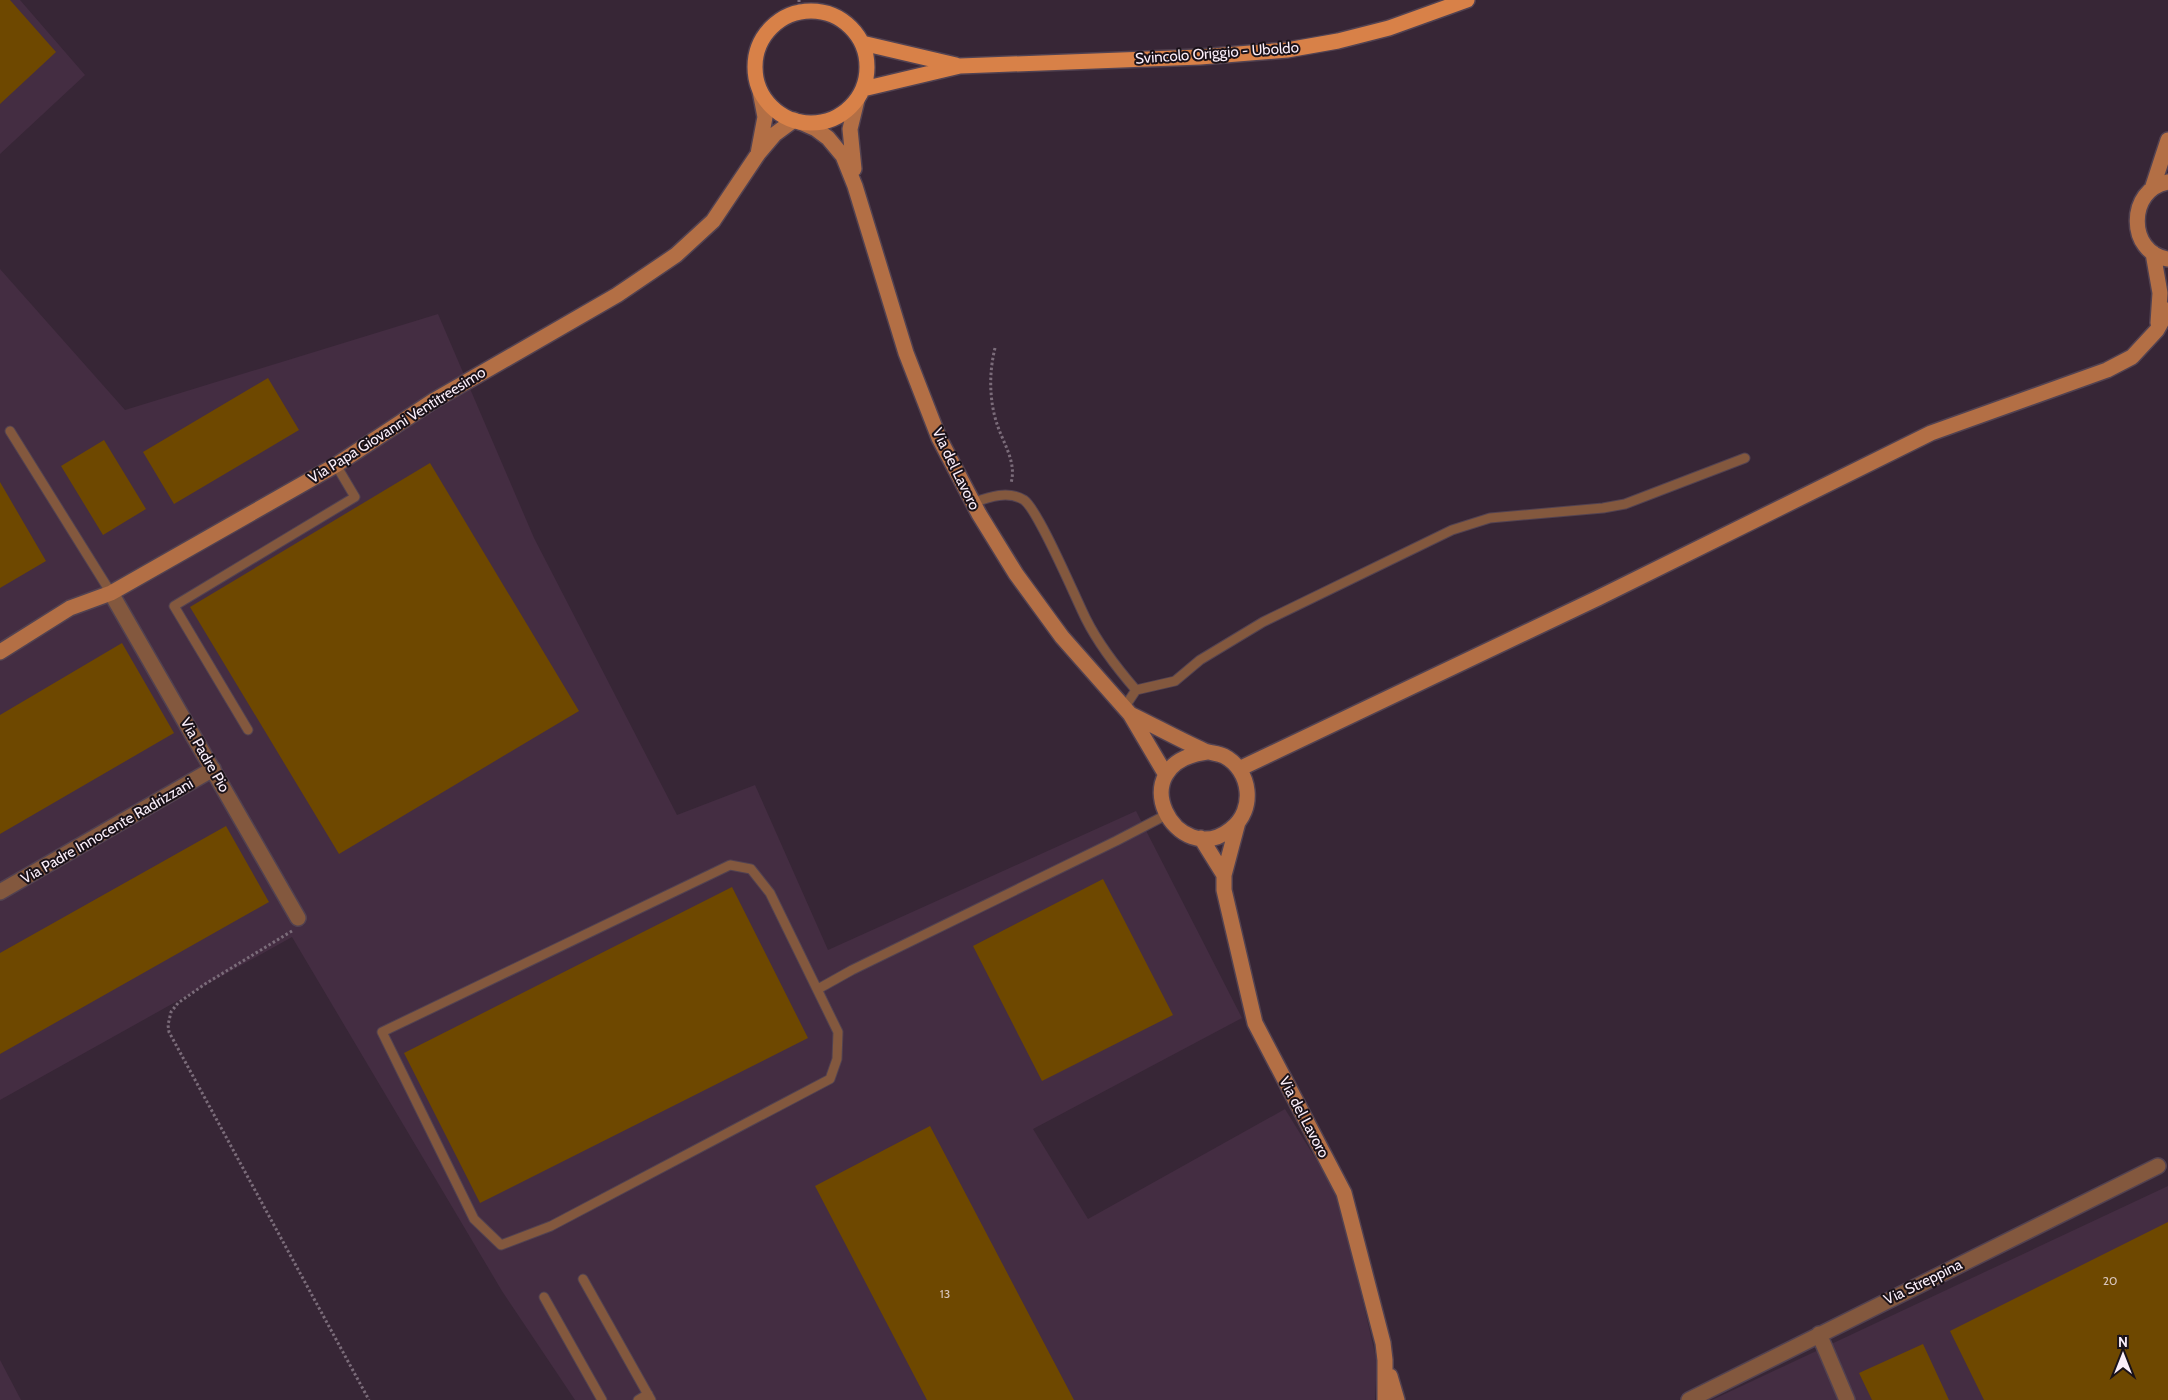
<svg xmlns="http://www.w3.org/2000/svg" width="2168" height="1400" font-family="Cabin,sans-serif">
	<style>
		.built { fill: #442d42 }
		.building { fill: #6e4800 }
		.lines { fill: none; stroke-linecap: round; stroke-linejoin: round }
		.lane-casing { stroke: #524251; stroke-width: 11 }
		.street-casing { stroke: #524251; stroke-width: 18 }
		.secondary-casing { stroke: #524251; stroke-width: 18 }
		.primary-casing { stroke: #524251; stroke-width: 18 }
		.path { stroke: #7b6c7a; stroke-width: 3; stroke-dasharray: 2.5 2.5; stroke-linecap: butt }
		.lane { stroke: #83583e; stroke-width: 9 }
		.street { stroke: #83583e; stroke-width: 15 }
		.secondary { stroke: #b36f45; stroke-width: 15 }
		.primary { stroke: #d88148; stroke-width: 15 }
		.labels { text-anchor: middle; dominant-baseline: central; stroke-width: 4; stroke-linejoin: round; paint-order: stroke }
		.number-label { font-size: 12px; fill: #d8c5bc }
		.street-label { font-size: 15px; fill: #fbeffa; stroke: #1a1219 }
	</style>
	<rect width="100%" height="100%" fill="#372636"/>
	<!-- built -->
	<path class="built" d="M0 0H20L85 75 0 154Z
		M0 269 125 410 438 314 534 538 677 815 755 785 828 950 1136 811 1242 1018 1033 1129 1088 1219 1285 1109 1338 1195 1377 1362 1375 1400H575L502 1291 292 937 0 1100Z
		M2168 1186V1400H1712Z
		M0 1360 21 1400H0Z"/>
	<!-- building -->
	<path class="building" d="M0 0H10L56 52 0 104Z
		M268 378 299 430 174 504 143 452Z
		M104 440 146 509 103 535 61 466Z
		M430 463 579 711 339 854 190 607Z
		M0 482 46 561 0 588Z
		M122 643 174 733 0 834V715Z
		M226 826 269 902 0 1054V953Z
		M1103 879 1173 1015 1042 1081 973 946Z
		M732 887 808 1038 480 1203 404 1053Z
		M930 1126 1074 1400H927L815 1186Z
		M2168 1222V1400H1984L1950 1331Z
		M1923 1344 1949 1400H1872L1859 1373Z"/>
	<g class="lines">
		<!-- lane casing -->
		<g class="lane-casing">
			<path id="lane" d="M10 431 111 593
				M972 503C989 497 1008 490 1024 500 1039 511 1075 597 1086 619 1099 645 1117 668 1136 690L1175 681 1200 660 1263 622 1452 530 1490 518 1603 508 1625 504 1745 458
				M1124 708 1136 690
				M248 730 174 606 355 497 336 465
				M730 865 751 869 770 893 838 1032 837 1059 830 1079 551 1226 501 1245 474 1219 382 1032Z
				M818 989 852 970 1116 841 1166 815
				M583 1279 651 1400
				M544 1297 602 1400
				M638 1400 648 1394"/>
		</g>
		<!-- street casing -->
		<g class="street-casing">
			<path id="street" d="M111 593 298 918
				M0 892 213 769
				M1819 1334 1847 1400
				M1689 1400 2158 1166"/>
		</g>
		<!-- secondary casing -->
		<g class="secondary-casing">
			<path id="secondary" d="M760 91 765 117 758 154 775 134 794 120
				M800 122 816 129 828 138 843 156 855 186 906 353 939 438 979 514 1016 574 1062 637 1130 714 1166 775
				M854 169 850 129 857 100
				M2168 182C2127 189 2127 253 2168 259
				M2152 189 2168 140
				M2153 253 2160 293 2158 323
				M0 652 70 608 111 593 336 465 433 401 617 295 676 255 713 221 758 154
				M1130 714C1155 726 1180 740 1205 751 1211 753 1218 753 1224 756 1251 770 1256 810 1231 829 1177 872 1118 764 1207 752
				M1239 769 1598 598 1931 433 2107 370 2132 357 2157 330 2168 310
				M1238 822 1224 875V890L1255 1023 1344 1193 1383 1343 1385 1360V1400
				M1201 838 1224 875
				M1390 1376 1397 1400"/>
		</g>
		<!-- primary casing -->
		<g class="primary-casing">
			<path id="primary" d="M755 67a56 56 0 1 1 112 0a56 56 0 1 1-112 0Z
				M862 43 956 65
				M863 89 960 66 1200 57 1287 50 1338 41 1389 28 1467 0"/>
		</g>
		<!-- path -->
		<path class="path" d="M799 12V0
			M995 348C989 372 989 400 997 424 1003 443 1017 462 1011 483
			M292 931 205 984 178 1003 171 1012 168 1025 169 1032 369 1400"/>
		<!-- lane -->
		<use href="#lane" class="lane"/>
		<!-- street -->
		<use href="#street" class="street"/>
		<!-- secondary -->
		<use href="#secondary" class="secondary"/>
		<!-- primary -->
		<use href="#primary" class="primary"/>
	</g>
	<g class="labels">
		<!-- number labels -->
		<g class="number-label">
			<text x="2110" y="1280">20</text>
			<text x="945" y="1293">13</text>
		</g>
		<!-- street labels -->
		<g class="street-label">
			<text transform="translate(1217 53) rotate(-4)">Svincolo Origgio - Uboldo</text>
			<text transform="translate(397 425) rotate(-32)">Via Papa Giovanni Ventitreesimo</text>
			<text transform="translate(956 469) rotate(64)">Via del Lavoro</text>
			<text transform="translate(205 755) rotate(60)">Via Padre Pio</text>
			<text transform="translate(107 831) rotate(-30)">Via Padre Innocente Radrizzani</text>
			<text transform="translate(1304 1117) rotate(62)">Via del Lavoro</text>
			<text transform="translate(1923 1282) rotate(-26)">Via Streppina</text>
		</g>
	</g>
	<!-- north arrow -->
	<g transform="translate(2123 1355)" stroke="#1a1219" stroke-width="4" paint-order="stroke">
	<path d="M0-4L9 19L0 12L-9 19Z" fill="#fbeffa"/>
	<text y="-8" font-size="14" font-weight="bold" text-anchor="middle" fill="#fbeffa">N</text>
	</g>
</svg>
